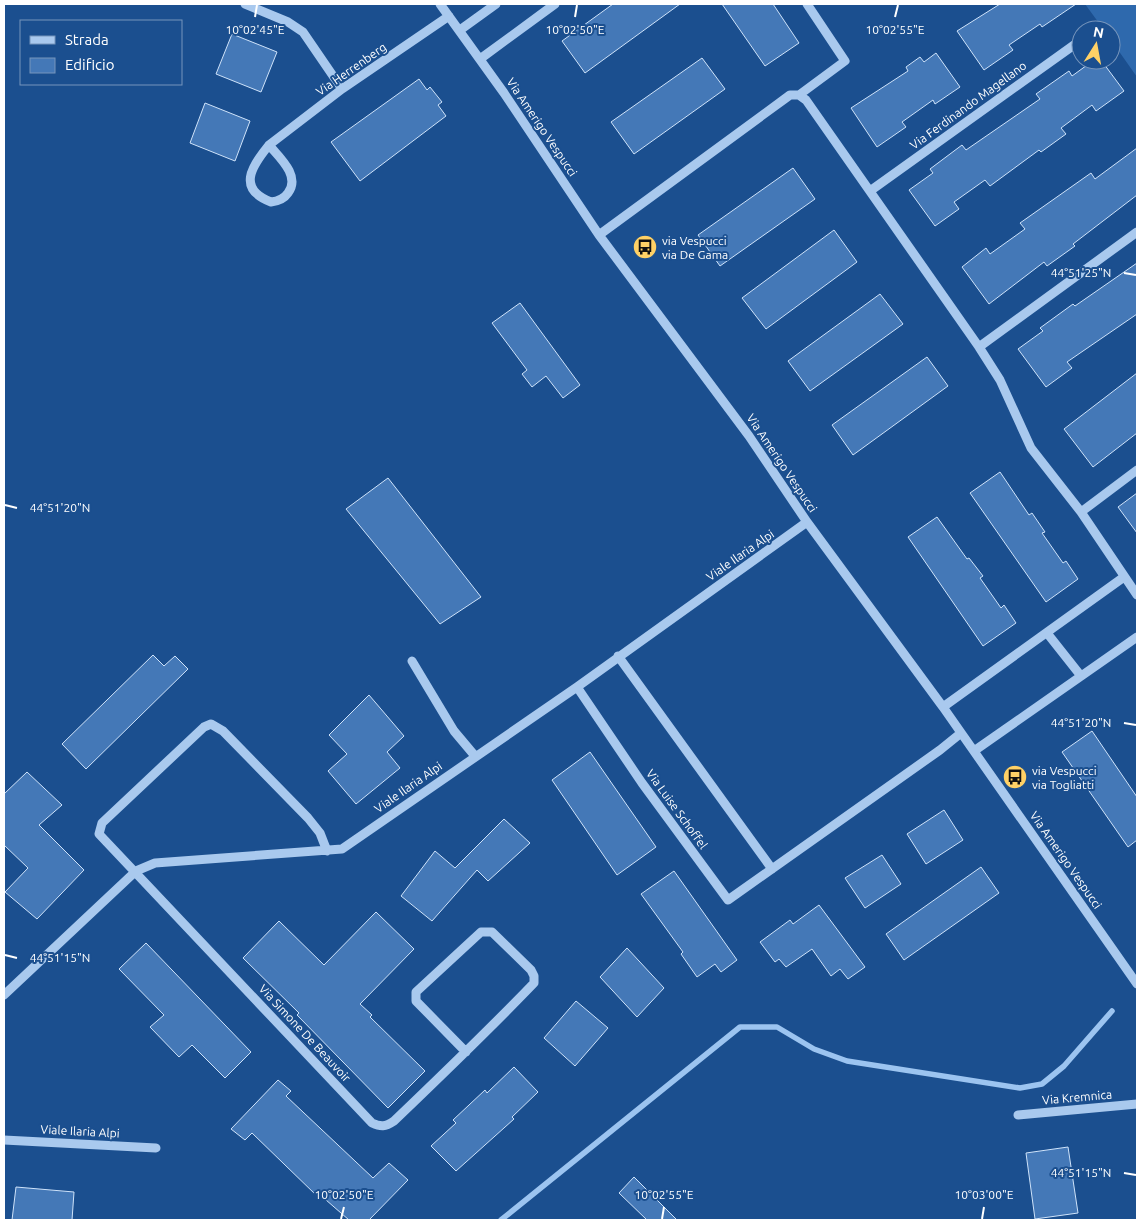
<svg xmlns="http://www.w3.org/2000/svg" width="1141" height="1224" font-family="Ubuntu,sans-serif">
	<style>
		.green { fill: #2e69ad }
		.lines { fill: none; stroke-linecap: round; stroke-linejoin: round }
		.stream { stroke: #9cc4f0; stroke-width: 5.5 }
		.building { fill: #4478b7; stroke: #cfe3fa }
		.minor { stroke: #a9c9ee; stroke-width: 9 }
		.ticks { fill: none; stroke: #fff; stroke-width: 2 }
		.labels { text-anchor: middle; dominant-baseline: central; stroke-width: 4; stroke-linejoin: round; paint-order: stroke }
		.street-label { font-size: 12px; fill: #fff; stroke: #1b4f8f }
		.poi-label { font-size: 12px; fill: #fff; stroke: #1b4f8f; text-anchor: start }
		.ticks-label { font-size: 12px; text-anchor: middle; fill: #fff; stroke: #1b4f8f; stroke-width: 4; stroke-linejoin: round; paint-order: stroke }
	</style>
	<rect width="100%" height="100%" fill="#1b4f8f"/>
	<!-- green -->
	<path class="green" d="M1085 4H1137V77L1111 40V30H1104Z"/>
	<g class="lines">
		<!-- stream -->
		<path class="stream" d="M501 1220 740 1027H777L814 1049 847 1061 1020 1088 1042 1084 1064 1066 1112 1011"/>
	</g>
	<!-- building -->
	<path class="building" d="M613 4H680L585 73 562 41Z
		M722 4H773L799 43 765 66Z
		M1000 4H1076L1042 27 1040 24 1009 45 1013 50 984 70 957 31Z
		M232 34 277 52 261 92 216 74Z
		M936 53 960 87 935 104 933 100 902 122 906 127 877 147 851 108 908 71 906 67 920 57 924 62Z
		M702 58 725 89 634 154 611 122Z
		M1094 60H1101L1124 91 1096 111 1092 105 1061 128 1066 134 1041 152 1039 150 990 186 985 180 954 202 959 209 935 226 909 190 933 173 930 169 962 145 966 150 1040 99 1036 94 1069 71 1072 76Z
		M419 79 427 90 430 87 442 102 438 105 446 116 360 181 331 142Z
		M205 103 250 121 235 161 190 143Z
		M1137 148V195L1073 244 1075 246 1047 266 1044 262 989 304 962 267 986 248 990 254 1025 229 1020 223 1091 173 1095 179Z
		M793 168 815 199 720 266 698 235Z
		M834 230 857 262 766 329 742 298Z
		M1137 263V314L1067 362 1072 368 1046 387 1018 349 1043 331 1040 328 1073 304 1075 306Z
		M880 294 903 324 810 391 788 361Z
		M520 303 580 385 563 398 546 376 532 387 522 374 527 370 492 323Z
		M927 357 948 386 853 455 832 425Z
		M1137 373V433L1093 467 1064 429Z
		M1000 472 1029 515 1032 513 1045 532 1042 533 1063 563 1066 561 1078 579 1046 602 970 493Z
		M388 478 481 597 440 624 346 509Z
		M1137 493V533L1118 507Z
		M937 517 967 559 969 558 983 576 980 578 1001 608 1004 605 1016 623 983 646 908 537Z
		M153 655 164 666 175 656 188 669 86 769 62 744Z
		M369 695 404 736 387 752 400 768 356 804 328 771 347 754 329 735Z
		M1092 731 1137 797V840L1128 847 1062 752Z
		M590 752 656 847 617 875 552 780Z
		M27 772 62 805 39 825 84 870 37 919 5 892 28 868 4 845V794Z
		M944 810 963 840 926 864 907 834Z
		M504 819 530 843 488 881 477 870 432 921 401 896 435 851 455 868Z
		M882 855 901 884 865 908 845 878Z
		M981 867 999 893 904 960 886 934Z
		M674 871 737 960 721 972 715 964 697 977 681 954 683 952 641 894Z
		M819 905 865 967 848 979 840 969 831 976 812 949 786 967 779 959 775 962 760 942 790 920 793 924Z
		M376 912 414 949 360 1004 372 1015 370 1017 425 1071 388 1108 297 1015 299 1013 243 958 279 921 324 965Z
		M146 943 251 1052 225 1078 192 1045 179 1057 150 1027 164 1015 119 969Z
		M627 948 664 988 637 1017 600 977Z
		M576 1001 608 1028 575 1066 544 1038Z
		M514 1067 538 1092 512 1117 514 1119 456 1171 431 1146 456 1123 453 1120 485 1090 487 1093Z
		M278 1080 291 1091 286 1096 373 1178 389 1163 408 1180 369 1220H349L318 1193 316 1195 252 1133 245 1140 231 1129Z
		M1068 1147 1078 1213 1035 1219 1026 1153Z
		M634 1177 677 1220H647L619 1193Z
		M16 1187 74 1192 72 1220H12Z"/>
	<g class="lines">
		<!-- minor -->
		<path class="minor" d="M245 4 288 22 303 32 342 89
			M440 4 504 93 599 235 749 436 807 522 943 707 1137 984
			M460 30 496 4
			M480 59 555 4
			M799 95 806 100 979 347 1000 380 1031 448 1081 512 1137 595
			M799 95 845 61 807 4
			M269 145C279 157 301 176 288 193 284 199 279 201 271 202 237 189 251 167 269 145L342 89 449 16
			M870 191 1081 40
			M599 235 790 95H799
			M979 347 1137 232
			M1081 512 1137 470
			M1047 633 1081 676
			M618 656 772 869
			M412 661 454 731 475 756
			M577 687 642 783 728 900 940 750 961 733
			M943 707 1124 577
			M974 751 1137 637
			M327 851 320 833 308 818 223 731 211 724 204 727 102 823 99 834 372 1123C381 1127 385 1127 394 1121 441 1076 488 1031 534 983V976L531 970 492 932H481L416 992V1001L466 1052
			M4 995 136 871 155 863 342 849 577 687 807 522
			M1018 1115 1137 1104
			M4 1140 156 1148"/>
	</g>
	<!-- ticks -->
	<path class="ticks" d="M255 17 257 5M575 17 577 5M895 17 898 5M1124 273 1136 275M5 505 17 508M1124 723 1136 725M5 955 17 958M1124 1173 1136 1175M341 1219 344 1207M662 1219 664 1207M982 1219 984 1207"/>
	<!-- icons -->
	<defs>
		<g id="bus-disc" transform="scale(1.25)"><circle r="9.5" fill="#ffd166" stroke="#1b4f8f"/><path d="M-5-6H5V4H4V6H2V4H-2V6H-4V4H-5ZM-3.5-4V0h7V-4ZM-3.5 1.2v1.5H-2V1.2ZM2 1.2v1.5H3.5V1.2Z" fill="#111"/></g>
	</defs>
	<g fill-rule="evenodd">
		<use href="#bus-disc" x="645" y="247"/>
		<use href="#bus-disc" x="1015" y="777"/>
	</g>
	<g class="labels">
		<!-- street labels -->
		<g class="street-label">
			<text transform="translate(351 69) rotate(-35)">Via Herrenberg</text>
			<text transform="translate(968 105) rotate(-36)">Via Ferdinando Magellano</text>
			<text transform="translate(542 127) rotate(56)">Via Amerigo Vespucci</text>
			<text transform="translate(782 463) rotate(56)">Via Amerigo Vespucci</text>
			<text transform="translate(740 555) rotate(-35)">Viale Ilaria Alpi</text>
			<text transform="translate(408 787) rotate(-35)">Viale Ilaria Alpi</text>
			<text transform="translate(677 809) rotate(54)">Via Luise Schoffel</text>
			<text transform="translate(1066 860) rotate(55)">Via Amerigo Vespucci</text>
			<text transform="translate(305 1033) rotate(47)">Via Simone De Beauvoir</text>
			<text transform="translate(1077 1097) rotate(-5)">Via Kremnica</text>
			<text transform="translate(80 1131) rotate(3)">Viale Ilaria Alpi</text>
		</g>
		<!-- poi labels -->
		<g class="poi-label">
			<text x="662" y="240">via Vespucci<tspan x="662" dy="14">via De Gama</tspan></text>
			<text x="1032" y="770">via Vespucci<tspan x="1032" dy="14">via Togliatti</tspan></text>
		</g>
	</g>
	<g class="ticks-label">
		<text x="255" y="34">10°02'45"E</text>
		<text x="575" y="34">10°02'50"E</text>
		<text x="895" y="34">10°02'55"E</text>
		<text x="1081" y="277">44°51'25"N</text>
		<text x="60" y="512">44°51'20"N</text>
		<text x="1081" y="727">44°51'20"N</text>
		<text x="60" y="962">44°51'15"N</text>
		<text x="1081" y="1177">44°51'15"N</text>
		<text x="344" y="1199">10°02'50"E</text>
		<text x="664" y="1199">10°02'55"E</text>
		<text x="984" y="1199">10°03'00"E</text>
	</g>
	<!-- border -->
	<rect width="1141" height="1224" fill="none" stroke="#ffffff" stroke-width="10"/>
	<!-- legend -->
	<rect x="20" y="20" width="162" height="65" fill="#1b4f8f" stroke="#7695bc"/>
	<rect x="30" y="36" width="25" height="8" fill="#a9c9ee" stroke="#7695bc"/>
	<text x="65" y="45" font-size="15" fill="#ffffff">Strada</text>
	<rect x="30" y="58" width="25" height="15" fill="#4478b7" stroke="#7695bc"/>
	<text x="65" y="70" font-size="15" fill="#ffffff">Edificio</text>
	<!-- north arrow -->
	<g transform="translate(1096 45) rotate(11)"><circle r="24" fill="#1b4f8f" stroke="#7695bc"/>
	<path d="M0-4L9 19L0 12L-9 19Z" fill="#ffd166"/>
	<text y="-8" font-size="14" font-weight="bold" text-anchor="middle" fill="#ffffff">N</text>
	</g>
</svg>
